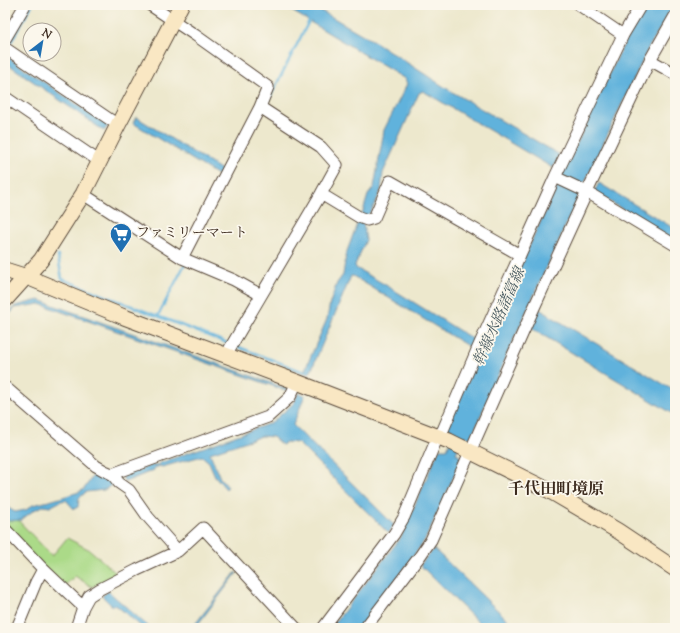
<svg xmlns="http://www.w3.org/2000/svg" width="680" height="633" font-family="'Sorts Mill Goudy','Noto Serif JP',serif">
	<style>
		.green { fill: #abda88; stroke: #738253 }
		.water { fill: #61b2dc; stroke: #4e6e7d }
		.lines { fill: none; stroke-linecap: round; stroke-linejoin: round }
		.stream { stroke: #61b2dc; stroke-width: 2.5 }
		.street-casing { stroke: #564638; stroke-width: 13 }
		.secondary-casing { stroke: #564638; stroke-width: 17 }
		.street { stroke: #fff; stroke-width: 11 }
		.secondary { stroke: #f9e7c3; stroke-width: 15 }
		.labels { text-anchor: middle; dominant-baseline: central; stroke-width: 3.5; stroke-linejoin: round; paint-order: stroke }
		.poi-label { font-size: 14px; fill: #3b2a1e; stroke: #fbf7ec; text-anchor: start }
		.water-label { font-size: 15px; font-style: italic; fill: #485a60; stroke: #fbf7ec }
		.quarter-label { font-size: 16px; font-weight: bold; fill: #3b2a1e; stroke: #fbf7ec }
	</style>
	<rect width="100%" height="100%" fill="#fbf7ec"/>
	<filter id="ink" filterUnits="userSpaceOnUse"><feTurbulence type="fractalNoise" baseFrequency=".025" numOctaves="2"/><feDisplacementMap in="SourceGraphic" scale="8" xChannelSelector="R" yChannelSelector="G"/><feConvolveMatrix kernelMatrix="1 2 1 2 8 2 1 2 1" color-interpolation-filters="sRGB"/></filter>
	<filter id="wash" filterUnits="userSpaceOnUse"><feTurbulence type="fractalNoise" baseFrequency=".012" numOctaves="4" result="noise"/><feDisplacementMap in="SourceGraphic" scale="16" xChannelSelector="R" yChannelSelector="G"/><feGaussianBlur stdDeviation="0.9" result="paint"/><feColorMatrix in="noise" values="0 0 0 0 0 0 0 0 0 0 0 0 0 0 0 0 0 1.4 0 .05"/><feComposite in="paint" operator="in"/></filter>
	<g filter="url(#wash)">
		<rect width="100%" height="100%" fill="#ede8cd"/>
		<!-- green -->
		<path class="green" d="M15 517 52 556 67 538 90 550 117 574 92 587 75 576 64 586 5 534V520Z"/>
		<!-- water -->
		<path class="water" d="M282 5H311L377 43 449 90 560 155 553 168 423 91 419 93 383 173 381 191 371 212 367 215 363 223 366 240 355 265 356 268 389 287 476 341 474 345 471 348 353 276H351L311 371 308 374 304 372 327 319 330 303 337 283 343 275 346 254 357 224 360 221 368 195 374 187 384 130 407 84 405 79Z
			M646 5H674L649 47 584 184 578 182 580 194 508 352 471 438 464 436 456 453 462 458 426 538 418 550 360 628H331L401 537 439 449H447L455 431 447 427 482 348 562 175 626 39Z
			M5 55 108 126 104 131 5 62Z
			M136 117 222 170 219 176 133 123Z
			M599 183 675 229V241L594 192Z
			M39 300 288 389 287 391 40 304 15 308 5 320V317L15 306Z
			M539 309 675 391V415L531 328Z
			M298 393 305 395 293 425 394 525 388 533 298 443 287 442 282 445 273 437 262 436 210 453 220 478 228 487 226 489 215 476 209 462 202 456 162 467 160 466 154 468V470L125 482 123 479V476L152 465 154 466 159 464 160 463 271 423 294 403Z
			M95 473H98L112 481V485L104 490 86 492 79 498 78 507 74 509 66 500 61 501 50 507 43 506 34 510 21 520 7 521 5 519V502L7 503 8 508 15 512 26 510 33 505 53 500 79 492 84 489Z
			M434 549 516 628H484L420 565Z
			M236 572 237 573 195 628H192Z
			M108 591 150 628H143L117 606 111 605 102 596Z"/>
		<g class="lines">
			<!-- stream -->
			<path class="stream" d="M11 42 32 5
				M268 101 309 21
				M58 256 62 279 227 343
				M158 316 186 262
				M236 346 304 372"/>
		</g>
	</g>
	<g filter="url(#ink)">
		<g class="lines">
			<!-- street casing -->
			<g class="street-casing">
				<path id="street" d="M150 5 195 35 268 87 260 107 182 258
					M579 5 623 35
					M5 39 25 5
					M5 48 118 125
					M650 60 675 74
					M5 97 99 161
					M555 177 587 192 675 245
					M83 194 182 258 234 280 261 295
					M321 194 359 217 367 220 374 218 390 181 520 255
					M228 356 230 348 321 194 337 165 321 147 260 107
					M5 387 96 466 105 471 112 474 119 483 129 490 148 517 178 551
					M112 474 268 417 290 397 297 382
					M5 529 43 569 83 607
					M17 628 36 582 43 569
					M76 628 83 607 89 596 100 589 137 570 178 551 203 528 296 628
					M323 628 394 534 404 517 438 436 443 430 477 350 555 177 623 35 641 5
					M365 628 420 556 431 540 532 312 587 192 650 60 675 16"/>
			</g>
			<!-- secondary casing -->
			<g class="secondary-casing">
				<path id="secondary" d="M5 270 27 277 124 317 297 382 449 441 550 491 618 531 675 569
					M5 300 41 260 83 194 118 125 181 5"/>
			</g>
			<!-- street -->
			<use href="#street" class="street"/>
			<!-- secondary -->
			<use href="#secondary" class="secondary"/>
		</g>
	</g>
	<!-- icons -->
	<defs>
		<g id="supermarket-pin" transform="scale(1.15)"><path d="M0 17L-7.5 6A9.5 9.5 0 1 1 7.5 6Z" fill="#1f6fb2" stroke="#fbf7ec"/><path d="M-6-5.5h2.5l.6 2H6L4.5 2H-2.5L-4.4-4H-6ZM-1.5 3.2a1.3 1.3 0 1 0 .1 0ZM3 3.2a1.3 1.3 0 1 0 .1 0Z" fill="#fff"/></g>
	</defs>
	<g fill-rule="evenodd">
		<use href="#supermarket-pin" x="121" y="234"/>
	</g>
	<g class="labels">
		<!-- poi labels -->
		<g class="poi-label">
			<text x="136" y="234">ファミリーマート</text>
		</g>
		<!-- water labels -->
		<g class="water-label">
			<text transform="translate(500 317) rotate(-66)">幹線水路諸富線</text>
		</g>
		<!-- quarter labels -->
		<g class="quarter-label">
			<text x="556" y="490">千代田町境原</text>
		</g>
	</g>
	<!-- margin -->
	<rect width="680" height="633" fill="none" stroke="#fbf7ec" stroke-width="20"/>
	<!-- north arrow -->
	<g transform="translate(42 42) rotate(31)"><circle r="19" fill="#fbf7ec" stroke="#aea59a"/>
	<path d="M0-3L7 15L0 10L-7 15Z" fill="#1f6fb2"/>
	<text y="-6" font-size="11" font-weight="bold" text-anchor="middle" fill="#3b2a1e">N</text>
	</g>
</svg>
